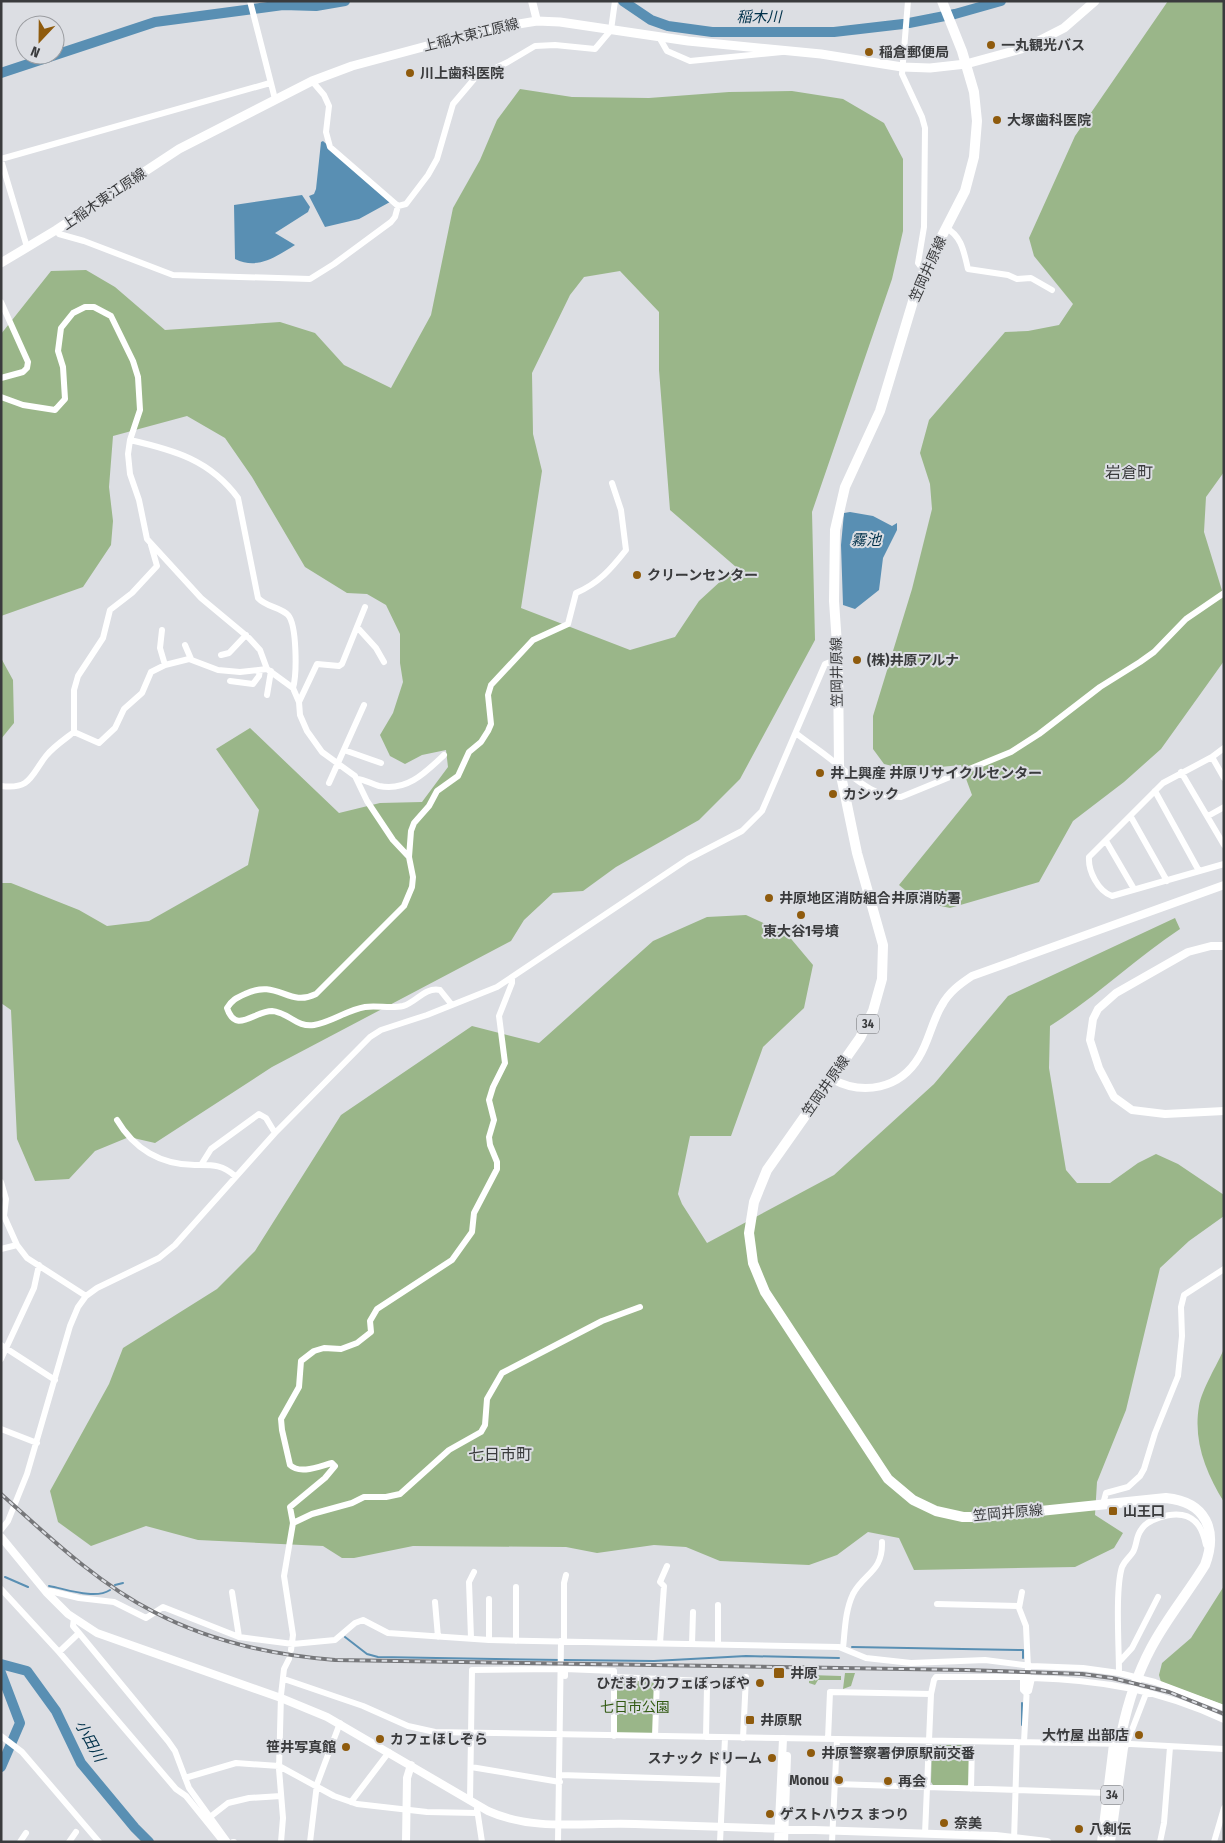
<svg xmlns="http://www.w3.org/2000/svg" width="1225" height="1843" font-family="'Fira Sans Condensed','Noto Sans JP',sans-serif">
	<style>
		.green { fill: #9ab689; fill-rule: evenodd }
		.water { fill: #598fb3 }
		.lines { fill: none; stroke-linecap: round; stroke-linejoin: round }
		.stream { stroke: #598fb3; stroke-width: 2 }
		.river { stroke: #598fb3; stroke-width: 10 }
		.minor { stroke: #fff; stroke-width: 6 }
		.tertiary { stroke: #fff; stroke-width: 8 }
		.secondary { stroke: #fff; stroke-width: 9 }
		.primary { stroke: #fff; stroke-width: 10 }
		.rail-casing { stroke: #76777a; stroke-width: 4 }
		.rail { stroke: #dcdee3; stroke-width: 2; stroke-dasharray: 5.5; stroke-linecap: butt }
		.poi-dot { fill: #8f5b0d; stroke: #dcdee3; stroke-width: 2 }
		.labels { text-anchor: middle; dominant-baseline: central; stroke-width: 4; stroke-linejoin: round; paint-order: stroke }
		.shield { fill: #dcdee3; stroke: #6b6c6f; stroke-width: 1 }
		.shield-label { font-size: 12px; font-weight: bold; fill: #3a3b3d }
		.street-label { font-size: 14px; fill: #3a3b3d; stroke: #dcdee3 }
		.poi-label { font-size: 14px; font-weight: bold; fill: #3a3b3d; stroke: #dcdee3; text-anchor: start }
		.park-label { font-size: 14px; fill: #325a12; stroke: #dcdee3 }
		.water-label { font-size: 15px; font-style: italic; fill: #01314a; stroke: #dcdee3 }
		.quarter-label { font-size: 16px; fill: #3a3b3d; stroke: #dcdee3 }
	</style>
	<rect width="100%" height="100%" fill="#dcdee3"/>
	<!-- green -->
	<path class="green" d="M1168 1H1224V472L1206 497 1204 532 1224 597V661L1161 749 1124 782 1073 821 1039 882 950 908 918 901 899 885 972 795 961 765 909 770 884 764 873 749V716L912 589 932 509 930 484 920 453 929 420 1005 332 1028 331 1059 325 1073 304 1034 256 1029 238 1075 136Z
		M520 89 572 97 649 98 729 92 792 91 843 99 884 123 903 159V231L892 279 812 512 815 640 740 779 699 820 616 867 583 891 553 893 524 920 511 941 272 1067 155 1143 129 1137 95 1151 69 1179 35 1181 17 1139 11 1010 1 1003V883H11L79 910 107 926 149 921 248 865 259 810 216 749 250 728 339 813 380 803 422 802 448 767 446 750 422 755 405 764 390 756 380 735 393 713 403 682 400 663V634L386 605 367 594 347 593 305 567 252 477 225 438 187 416 113 436 109 487 113 521 111 545 83 587 1 616V334L51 271 86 270 115 287 165 330 280 322 315 333 344 365 391 388 431 315 453 208 480 160 497 120ZM620 271 659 312V370L670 510 736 567 699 601 675 637 630 650 521 608 542 471 533 434 532 373 570 295 584 277Z
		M1 658 13 680 14 723 1 739Z
		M746 915 787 934 813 965 804 1008 763 1047 731 1136H690L678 1194 682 1204 707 1243 834 1175 934 1084 1008 996 1175 918 1180 929C1135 959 1096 997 1050 1026L1049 1068 1066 1170 1077 1183H1110L1138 1163 1156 1154 1178 1164 1224 1195V1216L1189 1241 1160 1268 1126 1410 1097 1482 1095 1515 1123 1533 1114 1548 1075 1567 914 1570 899 1538 868 1532 837 1555 809 1565 720 1561 686 1547 654 1545 597 1553 566 1547 413 1546 354 1558H342L323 1546 198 1540 146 1526 91 1546 58 1522 50 1491 109 1384 123 1348 217 1289 255 1251 341 1115 472 1026 539 1043 653 941 707 917Z
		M1224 1349V1502C1206 1473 1193 1441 1199 1406 1202 1389 1217 1365 1224 1349Z
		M1224 1586V1705L1161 1682 1159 1675 1162 1663 1191 1638Z
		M845 1673H855L851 1686 843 1689Z
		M809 1675 841 1676V1680H818L815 1685 809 1683Z
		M617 1679 655 1680 653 1734H616Z
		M934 1745H969V1784L967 1786 933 1785 931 1782 932 1746Z"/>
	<!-- water -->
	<path class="water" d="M323 141 390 202 359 219 325 227 309 196 314 194 316 189 321 142Z
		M302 195 310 207 308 212 275 233 295 245C275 257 258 270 235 259L234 205Z
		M850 512 873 516 892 526 897 523V530L883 558 879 590 855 609 843 605 841 545 844 513Z"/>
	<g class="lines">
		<!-- stream -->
		<path class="stream" d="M330 4V1
			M5 1577 28 1587
			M115 1585 123 1583
			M49 1586C66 1589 95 1600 110 1590
			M345 1637 367 1654 378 1657 560 1660
			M852 1647 1023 1650V1658
			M564 1660 654 1661 746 1656 839 1658
			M1022 1725V1703"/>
		<!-- river -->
		<path class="river" d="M623 1 651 20 668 26 712 32H834L903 24
			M909 23 955 14 1001 1
			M1 73 155 22 283 5 316 6 345 1
			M1 1664 27 1671 56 1711 81 1763 135 1828 149 1842
			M1 1673 20 1723 1 1767"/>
		<!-- minor -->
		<path class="minor" d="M250 1 275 99
			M908 1 902 74 922 117 925 128 924 227 918 263 924 271
			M659 37 667 51 690 61 782 52
			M312 81 324 95 329 106 326 132 330 147 398 206
			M1 159 270 83
			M1 160 27 247
			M398 206 406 204 428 175 437 159 453 104 475 78 508 62 535 46 555 45 595 49 611 30 615 1
			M946 228C962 236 964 253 968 269L1008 275 1017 279 1031 278 1052 290
			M56 230 59 234 84 241 173 275 310 279 334 264 391 222 395 217 398 206
			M1 302 28 362 27 368 23 372 1 378
			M1 397 23 405 55 410 65 399 63 367 58 351 61 328 73 313 85 307H94L111 316 133 361 138 377 140 410 130 440 128 454 130 474 139 500 147 539 201 598 249 638 260 650 267 669 293 688 299 702 300 715 307 731 322 752 355 776 367 801 393 840 409 857 413 877 412 887 404 906 316 994C288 1008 278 978 245 994 236 998 232 1000 227 1008 236 1035 254 1011 272 1011 288 1012 297 1028 314 1025 332 1022 347 1010 365 1007 377 1005 391 1009 403 1006 417 1002 424 987 440 990L452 1005
			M130 440C174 450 210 460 238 498L258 598C266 607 280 607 288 615 297 625 297 674 293 688
			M357 627 376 648 384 662
			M162 630 160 648 165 665
			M185 645 191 659
			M221 655 229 653 246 635
			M230 681 253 684 259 676 260 670
			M267 695 271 671
			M299 702 317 664 339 666 342 664 365 607
			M74 732 99 743 115 728 124 709 142 693 151 672 165 665 189 659 218 670 240 672 267 669
			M74 732V690L78 676 103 638 110 610 132 593 157 566 151 545
			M797 734C811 745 827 755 840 767 859 782 876 797 901 797L1011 752 1039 734 1100 687 1140 662 1154 652 1186 619 1224 593
			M1224 748 1212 757 1163 783 1089 857C1088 871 1098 891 1112 896L1224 864
			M344 750 381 763
			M1212 757 1224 778
			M1181 772 1224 845
			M357 779C364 779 371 784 379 786 407 792 426 772 444 755
			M329 783 364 705
			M1 786C31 790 31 775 46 756 53 747 65 739 74 732
			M1155 791 1199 871
			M1208 816 1224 807
			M1131 817 1167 881
			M1106 841 1134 889
			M409 857 411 831 414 823 429 806 437 791 458 776 469 752 481 742 488 731 491 724 488 695 491 685 533 640 568 624 576 593C599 583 611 569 626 550L621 510 612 483
			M117 1120C134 1149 161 1165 195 1165 212 1165 222 1164 235 1176
			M201 1165 211 1149 259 1114 266 1118 275 1133
			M1 1182 6 1199 4 1216 17 1245 27 1258 86 1296
			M1 1249 17 1245
			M1 1345 55 1380
			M1 1359 34 1288 39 1265
			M1 1429 37 1443
			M1103 1504 1106 1493 1128 1487 1140 1476 1144 1469 1155 1433 1178 1376 1182 1336 1181 1307 1184 1295 1224 1269
			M293 1523 312 1514 352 1503 364 1497H386L400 1494 449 1450 481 1432 485 1425 487 1399 502 1373 602 1321 640 1307
			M1 1530 8 1521 27 1474 70 1326 78 1307 86 1296 97 1288 159 1258 175 1245 275 1133 370 1037 381 1030 427 1015 497 987 688 859 742 831 762 811 825 664 838 659
			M516 1587V1641
			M1 1589 59 1652
			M232 1592 239 1637
			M1022 1592 1019 1608 1026 1626 1028 1668 1024 1742
			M47 1593 50 1591 79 1598 114 1602 146 1618 163 1607 239 1637 293 1644 335 1640 355 1623 363 1620 388 1633 489 1640 839 1647 866 1658 911 1663 985 1660 1031 1666 1083 1668 1119 1673 1155 1682 1224 1708
			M489 1599V1640
			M435 1602 438 1637
			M937 1604 1019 1606
			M74 1618 73 1626 79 1633 168 1741 175 1751 189 1788 228 1842
			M79 1633 59 1652 176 1789 186 1796 223 1842
			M471 1638 469 1582 474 1572
			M564 1641V1583L566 1575
			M660 1643 664 1586 660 1582 667 1566
			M692 1644 693 1612
			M718 1644V1605
			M843 1648C845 1630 845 1611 853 1594 864 1573 883 1572 882 1542
			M291 1650 293 1635 284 1576 293 1523 290 1507 325 1478 335 1466 332 1463C320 1466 300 1475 290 1465L282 1430 281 1419 299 1387 301 1361 314 1351 324 1348 341 1349 357 1343 371 1332 370 1321 377 1309 452 1260 472 1232 474 1213 497 1169V1162L490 1145 489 1137 494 1120 489 1100 493 1087 505 1063 499 1016 512 983V977
			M1120 1661 1132 1648 1158 1597
			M1119 1673C1119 1647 1115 1589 1122 1567 1125 1560 1130 1557 1133 1552 1137 1545 1136 1536 1141 1530 1147 1519 1170 1513 1182 1515 1198 1518 1203 1531 1206 1545
			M565 1676V1669L614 1671V1736
			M616 1677 704 1681 707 1686 706 1737
			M284 1679 363 1706 408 1726 435 1732 1131 1744 1224 1749
			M1 1736 22 1752 99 1842
			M655 1736 657 1678
			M743 1738 746 1677
			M828 1739 830 1692 931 1694
			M471 1767 560 1782
			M560 1775 723 1780
			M185 1778 236 1763 279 1766 334 1796 357 1804 427 1812 477 1813
			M836 1784 1106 1793
			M971 1789 972 1742
			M470 1801 472 1670 561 1669
			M351 1802 389 1752
			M477 1809 482 1842
			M210 1817 228 1803 249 1798 281 1796
			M925 1834 931 1694 934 1680 936 1677H1023V1690L1026 1693 1029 1691 1032 1678C1101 1680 1160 1690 1224 1720
			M1014 1841 1017 1742
			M20 1842 26 1833
			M69 1842 76 1832
			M233 1842H234
			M281 1842 283 1818 279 1769 281 1695 284 1669 289 1659
			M310 1842 317 1784 340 1723
			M558 1842 561 1641
			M720 1842 725 1738
			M832 1842 837 1739
			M1100 1842 1112 1744
			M1112 1842 1125 1748 1147 1691
			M1160 1842 1164 1823 1170 1747
			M1214 1842 1224 1808"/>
		<!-- tertiary -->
		<path class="tertiary" d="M532 1 537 21
			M1224 946H1211L1188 952 1116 993 1098 1009 1093 1019 1090 1040 1099 1068 1114 1097 1132 1110 1165 1114 1224 1111
			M832 1079C863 1096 900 1089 919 1057 929 1041 932 1021 942 1005 949 992 960 984 972 976L1224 885
			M1 1537 47 1593 68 1614 97 1633 281 1698 327 1717 488 1811C535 1832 585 1822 635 1824 755 1829 875 1833 996 1836L1047 1842
			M406 1842 407 1778 411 1765
			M778 1842 783 1739
			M784 1842 787 1756"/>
		<!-- secondary -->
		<path class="secondary" d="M1 263 56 230 179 149 312 81 352 66 494 28 537 21 560 22 688 41 821 54 902 67 930 68 966 64 1025 48 1064 28 1095 1"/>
		<!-- primary -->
		<path class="primary" d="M942 1 962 51 974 92 977 121 974 157 965 191 924 271 914 298 880 411 845 487 835 530 834 601 838 659 839 766 857 853 883 945 882 979 873 1011 860 1038 767 1170 754 1202 749 1233 753 1263 765 1292 880 1467 888 1479 913 1500 936 1511 963 1517H981L1166 1498C1206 1502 1218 1530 1205 1565 1188 1593 1166 1619 1151 1648 1119 1708 1114 1776 1106 1842"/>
		<!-- rail casing -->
		<g class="rail-casing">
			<path id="rail" d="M1 1494C48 1536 97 1583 154 1612 211 1642 272 1655 335 1660L966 1670 1082 1674 1112 1678 1169 1692 1224 1714"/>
		</g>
		<!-- rail -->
		<use href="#rail" class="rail"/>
	</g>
	<!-- markers -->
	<g class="poi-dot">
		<circle cx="991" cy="45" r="5"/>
		<circle cx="869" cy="52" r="5"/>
		<circle cx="410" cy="73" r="5"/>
		<circle cx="997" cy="120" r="5"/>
		<circle cx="637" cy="575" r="5"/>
		<circle cx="857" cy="660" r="5"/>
		<circle cx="820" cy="773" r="5"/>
		<circle cx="833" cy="794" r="5"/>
		<circle cx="769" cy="898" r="5"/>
		<circle cx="801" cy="915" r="5"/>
		<rect x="1108" y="1506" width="10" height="10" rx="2.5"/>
		<rect x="773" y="1667" width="12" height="12" rx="2.5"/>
		<circle cx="760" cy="1683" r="5"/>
		<rect x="745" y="1715" width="10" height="10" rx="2.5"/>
		<circle cx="1139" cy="1735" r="5"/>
		<circle cx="380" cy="1739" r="5"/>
		<circle cx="346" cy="1747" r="5"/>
		<circle cx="811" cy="1753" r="5"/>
		<circle cx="772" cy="1758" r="5"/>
		<circle cx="839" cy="1780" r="5"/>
		<circle cx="888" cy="1781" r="5"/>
		<circle cx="770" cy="1814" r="5"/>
		<circle cx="944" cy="1823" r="5"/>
		<circle cx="1079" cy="1829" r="5"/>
	</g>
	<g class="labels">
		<!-- shield labels -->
		<g class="shield">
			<rect x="857" y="1014.5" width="22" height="19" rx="4"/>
			<rect x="1101" y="1785.5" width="22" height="19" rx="4"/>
		</g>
		<g class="shield-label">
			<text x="868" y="1024">34</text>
			<text x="1112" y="1795">34</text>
		</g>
		<!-- street labels -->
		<g class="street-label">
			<text transform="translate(471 35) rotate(-14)">上稲木東江原線</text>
			<text transform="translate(104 199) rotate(-34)">上稲木東江原線</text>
			<text transform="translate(928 269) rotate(-66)">笠岡井原線</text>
			<text transform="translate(837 672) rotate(-91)">笠岡井原線</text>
			<text transform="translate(826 1086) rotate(-55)">笠岡井原線</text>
			<text transform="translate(1008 1513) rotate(-5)">笠岡井原線</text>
		</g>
		<!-- poi labels -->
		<g class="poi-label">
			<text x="1001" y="45">一丸観光バス</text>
			<text x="879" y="52">稲倉郵便局</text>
			<text x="420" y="73">川上歯科医院</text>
			<text x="1007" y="120">大塚歯科医院</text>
			<text x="647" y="575">クリーンセンター</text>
			<text x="867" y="660">(株)井原アルナ</text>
			<text x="830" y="773">井上興産 井原リサイクルセンター</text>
			<text x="843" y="794">カシック</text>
			<text x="779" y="898">井原地区消防組合井原消防署</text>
			<text x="801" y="931" text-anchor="middle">東大谷1号墳</text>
			<text x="1123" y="1511">山王口</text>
			<text x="790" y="1673">井原</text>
			<text x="750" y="1683" text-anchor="end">ひだまりカフェぽっぽや</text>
			<text x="760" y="1720">井原駅</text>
			<text x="1129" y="1735" text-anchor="end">大竹屋 出部店</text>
			<text x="390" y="1739">カフェほしぞら</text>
			<text x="336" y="1747" text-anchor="end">笹井写真館</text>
			<text x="821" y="1753">井原警察署伊原駅前交番</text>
			<text x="762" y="1758" text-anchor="end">スナック ドリーム</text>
			<text x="829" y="1780" text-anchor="end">Monou</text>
			<text x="898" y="1781">再会</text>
			<text x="780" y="1814">ゲストハウス まつり</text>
			<text x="954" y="1823">奈美</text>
			<text x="1089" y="1829">八剣伝</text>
		</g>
		<!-- park labels -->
		<g class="park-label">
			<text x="635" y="1707">七日市公園</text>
		</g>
		<!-- water labels -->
		<g class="water-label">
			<text x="759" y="17">稲木川</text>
			<text x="866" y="540">霧池</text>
			<text transform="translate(90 1741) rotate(61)">小田川</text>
		</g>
		<!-- quarter labels -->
		<g class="quarter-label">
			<text x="1129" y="472">岩倉町</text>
			<text x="500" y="1454">七日市町</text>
		</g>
	</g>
	<!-- border -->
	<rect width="1225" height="1843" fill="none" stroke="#3a3b3d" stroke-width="5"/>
	<!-- north arrow -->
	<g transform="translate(40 40) rotate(202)"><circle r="24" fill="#dcdee3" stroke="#9b9da1"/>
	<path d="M0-4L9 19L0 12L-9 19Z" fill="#8f5b0d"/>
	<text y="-8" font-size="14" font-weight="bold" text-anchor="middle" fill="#3a3b3d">N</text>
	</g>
</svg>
